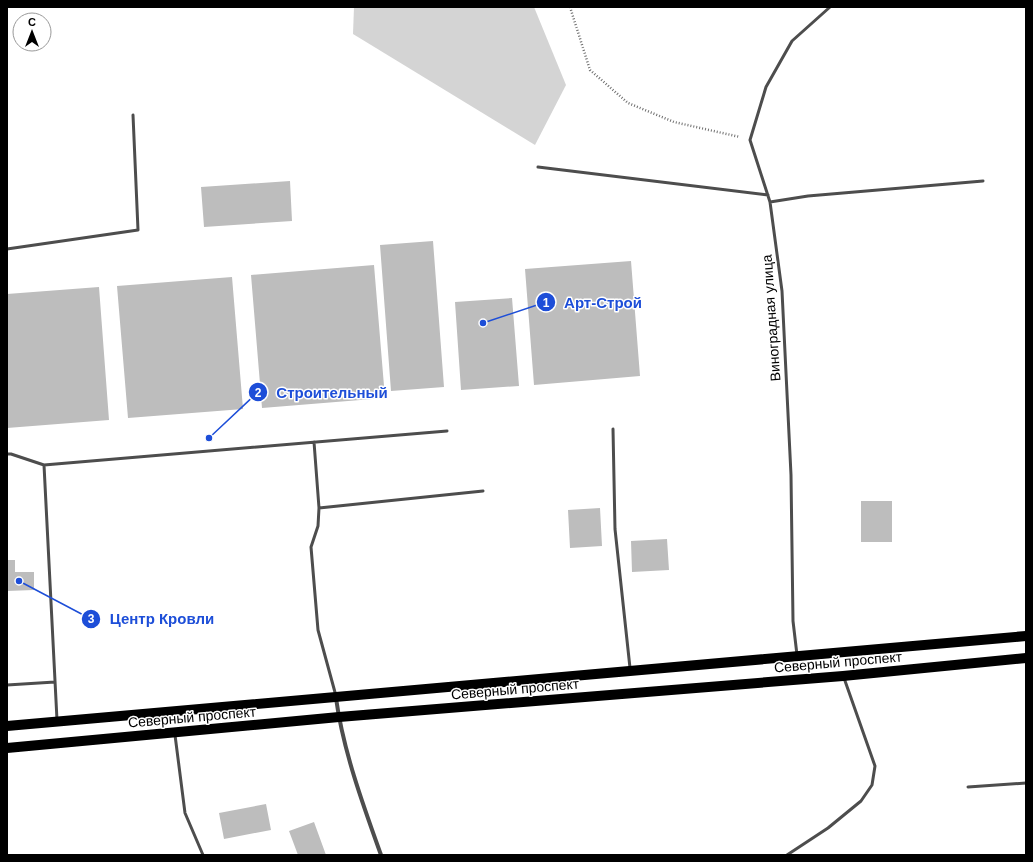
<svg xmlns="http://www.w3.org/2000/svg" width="1033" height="862" font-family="Arial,sans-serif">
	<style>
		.green { fill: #d4d4d4 }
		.building { fill: #bdbdbd }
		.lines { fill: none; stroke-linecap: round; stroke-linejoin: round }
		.path { stroke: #6f6f6f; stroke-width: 2.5; stroke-dasharray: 1 2; stroke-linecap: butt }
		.service { stroke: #4d4d4d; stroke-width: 3 }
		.minor { stroke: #4d4d4d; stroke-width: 4 }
		.primary { stroke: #000; stroke-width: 10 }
		.labels { text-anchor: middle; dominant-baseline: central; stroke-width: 3; stroke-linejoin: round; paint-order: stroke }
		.street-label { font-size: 14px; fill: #000; stroke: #fff }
		.leader { fill: none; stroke: #1d4ed8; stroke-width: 1.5 }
		.callout-dot { fill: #1d4ed8; stroke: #fff; stroke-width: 1.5 }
		.mark-label { font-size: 12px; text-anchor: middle; font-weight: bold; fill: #fff }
		.callout-label { font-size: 15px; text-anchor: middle; font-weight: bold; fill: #1d4ed8; stroke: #fff; stroke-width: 3; stroke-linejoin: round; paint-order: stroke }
	</style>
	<rect width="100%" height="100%" fill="#fff"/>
	<!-- green -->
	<path class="green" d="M354 7H534L566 85 535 145 353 34Z"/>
	<!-- building -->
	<path class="building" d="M290 181 292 221 204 227 201 187Z
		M433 241 444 387 391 391 380 245Z
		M631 261 640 376 534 385 525 269Z
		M374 265 385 398 262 408 251 275Z
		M232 277 243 409 128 418 117 286Z
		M99 287 109 420 7 428V294Z
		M512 298 519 386 461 390 455 302Z
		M861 501H892V542H861Z
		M600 508 602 546 570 548 568 510Z
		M667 539 669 570 632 572 631 541Z
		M7 560H15V572H34V590L7 591Z
		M266 804 271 830 224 839 219 813Z
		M314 822 326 855H298L289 831Z"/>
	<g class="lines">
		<!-- path -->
		<path class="path" d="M570 7 590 70 628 103 674 122 740 137"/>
		<!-- service -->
		<path class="service" d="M538 167 768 195
			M770 202 808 196 983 181
			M7 249 138 230 133 115
			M613 429 615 529 630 668
			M314 442 319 508
			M7 454H11L44 465 57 720
			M44 465 447 431
			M797 655 793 621 791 475 782 291 770 202 750 140 766 87 792 41 830 7
			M7 685 55 682
			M336 696 318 630 311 547 318 526 319 508 483 491
			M175 735 185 813 203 855
			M968 787 1026 783
			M787 855 828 828 861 801 872 785 875 766 844 678"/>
		<!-- minor -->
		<path class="minor" d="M336 698C343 750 363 805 381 855"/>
		<!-- primary -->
		<path class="primary" d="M7 726 1026 636
			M7 748 339 717 843 676 1026 658"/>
	</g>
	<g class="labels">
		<!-- street labels -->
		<g class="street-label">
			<text transform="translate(771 318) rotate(-94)">Виноградная улица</text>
			<text transform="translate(838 662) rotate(-5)">Северный проспект</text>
			<text transform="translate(515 689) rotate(-5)">Северный проспект</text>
			<text transform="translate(192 717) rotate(-5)">Северный проспект</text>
		</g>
	</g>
	<!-- callouts -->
	<path class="leader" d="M483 323L546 302M209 438L258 392M19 581L91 619"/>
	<g class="callout-dot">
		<circle cx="483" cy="323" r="4"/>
		<circle cx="209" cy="438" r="4"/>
		<circle cx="19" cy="581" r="4"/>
		<circle cx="546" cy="302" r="10"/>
		<circle cx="258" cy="392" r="10"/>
		<circle cx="91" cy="619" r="10"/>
	</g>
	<g class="mark-label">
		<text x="546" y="307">1</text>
		<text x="258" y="397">2</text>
		<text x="91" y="623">3</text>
	</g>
	<g class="callout-label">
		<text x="603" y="308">Арт-Строй</text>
		<text x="332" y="398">Строительный</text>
		<text x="162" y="624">Центр Кровли</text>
	</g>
	<!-- border -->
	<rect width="1033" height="862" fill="none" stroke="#000000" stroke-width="16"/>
	<!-- north arrow -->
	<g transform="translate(32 32)"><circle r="19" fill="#ffffff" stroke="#999999"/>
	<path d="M0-3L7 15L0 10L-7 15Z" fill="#000000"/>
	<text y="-6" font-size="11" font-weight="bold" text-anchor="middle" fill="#000000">С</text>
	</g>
</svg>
